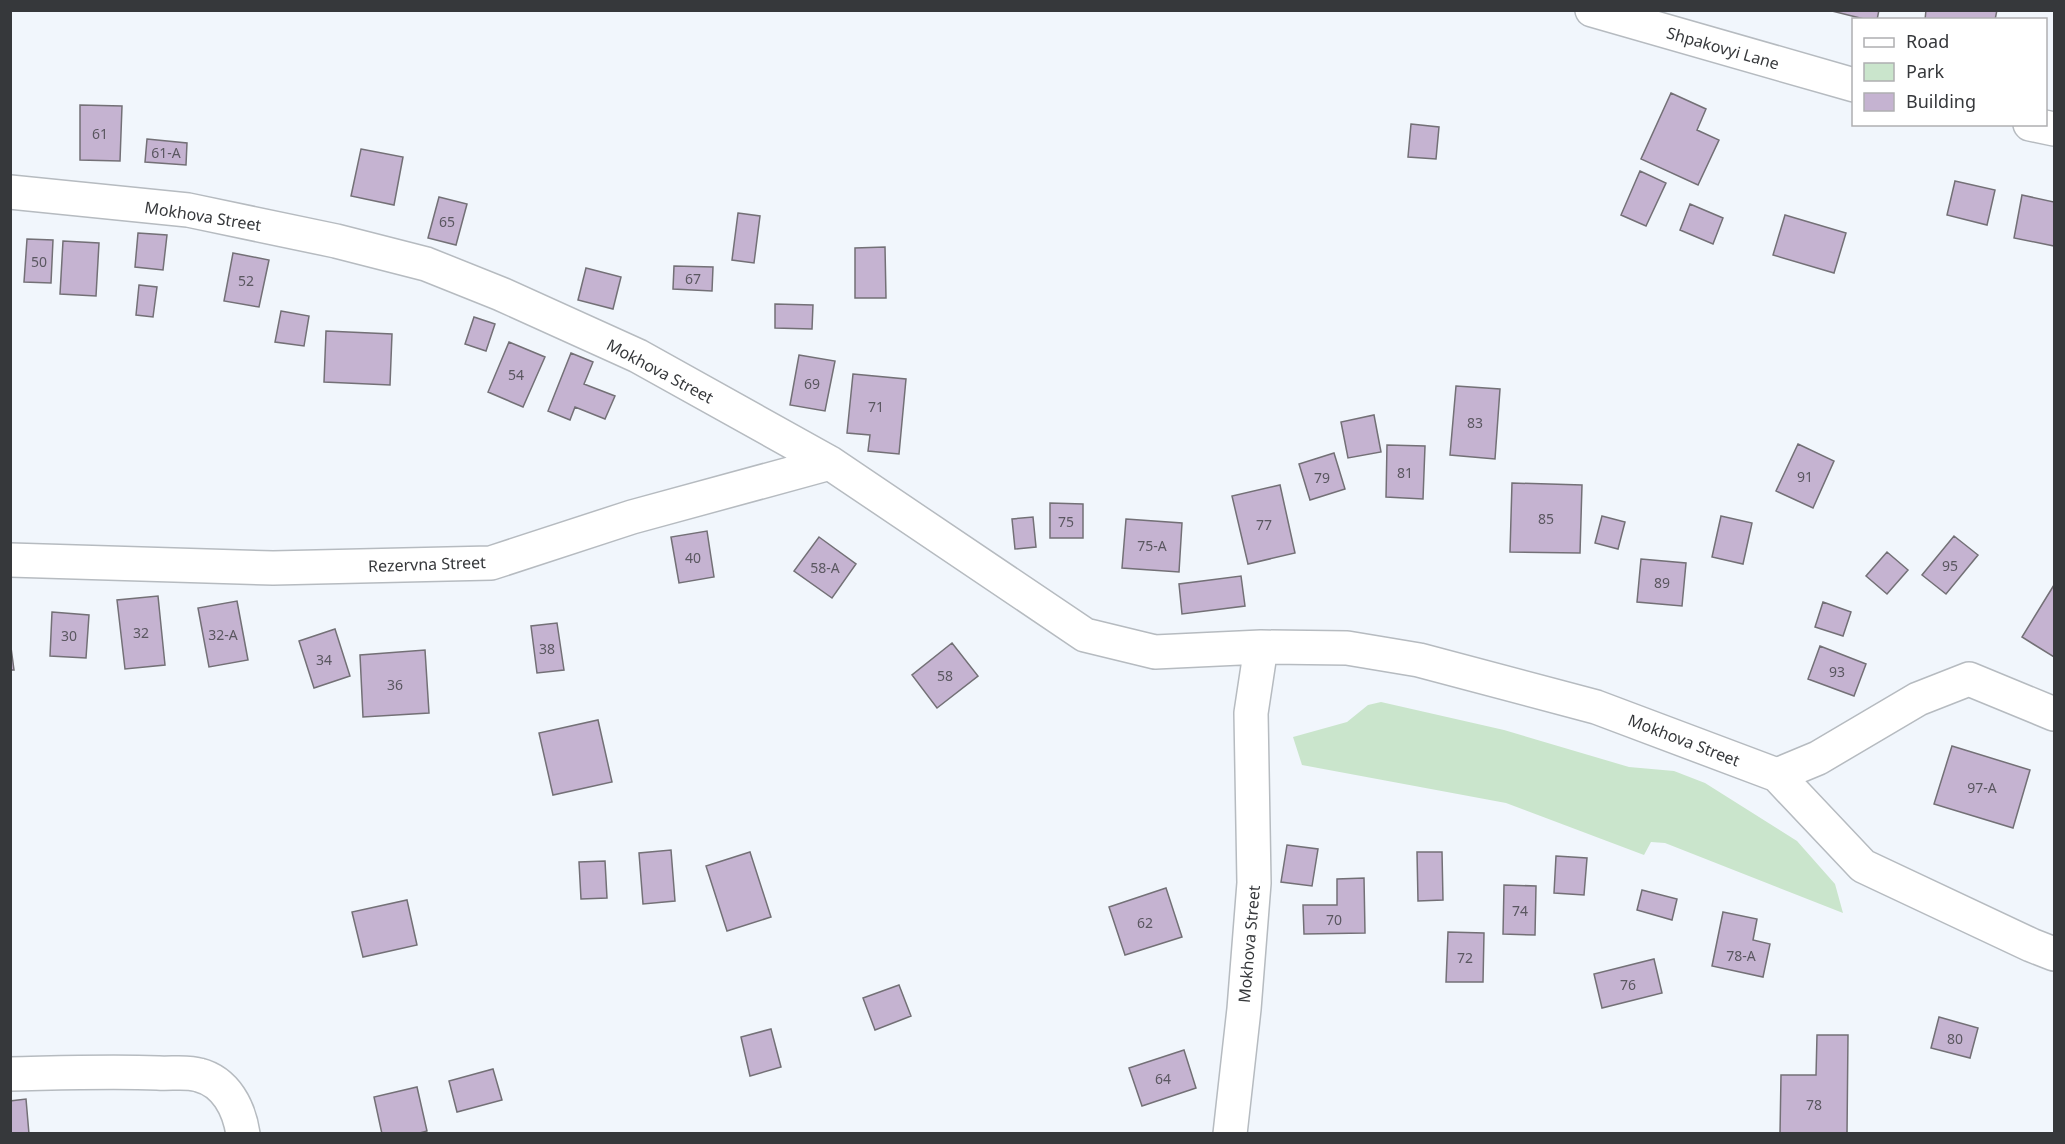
<svg xmlns="http://www.w3.org/2000/svg" width="2065" height="1144" font-family="'Noto Sans',sans-serif">
	<style>
		.green { fill: #cae5cc }
		.building { fill: #c5b3d1; stroke: #737076; stroke-width: 1.5 }
		.lines { fill: none; stroke-linecap: round; stroke-linejoin: round }
		.minor-casing { stroke: #b6bbc0; stroke-width: 36 }
		.minor { stroke: #fff; stroke-width: 33 }
		.labels { text-anchor: middle; dominant-baseline: central; stroke-width: 5; stroke-linejoin: round; paint-order: stroke }
		.number-label { font-size: 14px; fill: #5a5760 }
		.street-label { font-size: 16px; fill: #36383b; stroke: #fff }
	</style>
	<rect width="100%" height="100%" fill="#f1f6fc"/>
	<!-- green -->
	<path class="green" d="M1381 702 1504 730 1629 767 1674 771 1705 783 1797 841 1835 884 1843 913 1665 843 1651 842 1644 855 1506 803 1302 765 1293 737 1347 722 1368 705Z"/>
	<!-- building -->
	<path class="building" d="M1828 10H1879L1877 20H1868Z
		M1926 10H1997L1995 20H1925Z
		M1671 93 1706 109 1697 130 1719 140 1698 185 1641 159Z
		M80 105 122 106 120 161 80 160Z
		M1411 124 1439 127 1436 159 1408 157Z
		M147 139 187 143 186 165 145 162Z
		M361 149 403 157 394 205 351 196Z
		M1640 171 1666 183 1646 226 1621 215Z
		M1955 181 1995 190 1987 225 1947 215Z
		M2022 195 2054 202V246L2014 238Z
		M439 197 467 204 456 245 428 238Z
		M1690 204 1723 218 1713 244 1680 230Z
		M738 213 760 216 754 263 732 260Z
		M1785 215 1846 233 1834 273 1773 255Z
		M138 233 167 235 163 270 135 267Z
		M27 239 53 240 51 283 24 282Z
		M63 241 99 243 96 296 60 294Z
		M885 247 886 298H855V248Z
		M233 253 269 260 259 307 224 301Z
		M674 266 713 267 712 291 673 289Z
		M586 268 621 277 613 309 578 300Z
		M139 285 157 287 153 317 136 315Z
		M775 304 813 305 812 329 775 328Z
		M281 311 309 316 304 346 275 342Z
		M474 317 495 324 486 351 465 344Z
		M326 331 392 334 390 385 324 382Z
		M509 342 545 357 523 407 488 392Z
		M571 353 593 362 584 384 615 396 605 419 575 407 570 420 548 411Z
		M799 355 835 361 825 411 790 405Z
		M853 374 906 379 899 454 868 451 870 435 847 433Z
		M1456 386 1500 389 1495 459 1450 455Z
		M1374 415 1381 452 1348 458 1341 422Z
		M1798 444 1834 461 1813 508 1776 491Z
		M1387 445 1425 446 1423 499 1386 497Z
		M1334 453 1345 489 1310 500 1299 464Z
		M1512 483 1582 485 1580 553 1510 552Z
		M1280 485 1295 553 1248 564 1232 496Z
		M1050 503 1083 504V538H1050Z
		M1602 516 1625 522 1618 549 1595 543Z
		M1721 516 1752 523 1743 564 1712 557Z
		M1033 517 1036 547 1015 549 1012 519Z
		M1126 519 1182 523 1179 572 1122 568Z
		M707 531 714 577 679 583 671 537Z
		M1954 536 1978 555 1946 594 1922 575Z
		M819 537 856 564 832 598 794 571Z
		M1887 552 1908 570 1887 594 1866 576Z
		M1641 559 1686 563 1682 606 1637 602Z
		M1241 576 1245 606 1182 614 1179 584Z
		M2054 585V657L2022 637Z
		M158 596 165 665 125 669 117 600Z
		M237 601 248 660 209 667 198 608Z
		M1823 602 1851 612 1843 636 1815 627Z
		M52 612 89 615 86 658 50 656Z
		M557 623 564 670 537 673 531 626Z
		M335 629 350 676 314 688 299 641Z
		M10 640 14 670H10Z
		M952 643 978 676 937 708 912 675Z
		M1820 646 1866 664 1854 696 1808 679Z
		M425 650 429 713 363 717 360 655Z
		M598 720 612 782 553 795 539 733Z
		M1952 746 2030 770 2013 828 1934 804Z
		M1287 845 1318 849 1312 886 1281 882Z
		M671 850 675 901 643 904 639 853Z
		M750 852 771 917 727 931 706 866Z
		M1417 852H1442L1443 900 1418 901Z
		M1556 856 1587 858 1584 895 1554 893Z
		M605 861 607 898 581 899 579 862Z
		M1364 878 1365 933 1304 934 1303 905H1337V879Z
		M1504 885 1536 886 1535 935 1503 934Z
		M1166 888 1182 937 1125 955 1109 907Z
		M1642 890 1677 899 1672 920 1637 910Z
		M407 900 417 945 363 957 352 912Z
		M1723 912 1757 919 1753 940 1770 944 1763 977 1712 966Z
		M1448 932 1484 933 1483 982H1446Z
		M1654 959 1662 993 1602 1008 1594 974Z
		M899 985 911 1016 875 1030 863 998Z
		M1939 1017 1978 1028 1970 1058 1931 1048Z
		M771 1029 781 1067 750 1076 741 1037Z
		M1817 1035H1848L1847 1134H1780L1781 1075H1816Z
		M1184 1050 1196 1088 1142 1106 1129 1068Z
		M493 1069 502 1100 457 1112 449 1081Z
		M417 1087 427 1131 416 1134H382L374 1097Z
		M26 1099 29 1134H10V1101Z"/>
	<g class="lines">
		<!-- minor casing -->
		<g class="minor-casing">
			<path id="minor" d="M1592 10 1854 85
				M2030 124 2054 129
				M10 192 188 210 336 241 426 264 501 294 638 356 830 463 1085 635 1155 652 1261 647 1347 648 1419 660 1596 707 1777 775 1863 866 2031 945 2054 954
				M10 560 273 568 491 563 632 517 830 463
				M1777 775 1818 758 1918 699 1969 679 2054 714
				M10 1074C60 1073 108 1071 158 1073 170 1074 187 1071 199 1075 226 1082 239 1108 243 1134
				M1230 1134 1244 1009 1254 883 1251 713 1261 647"/>
		</g>
		<!-- minor -->
		<use href="#minor" class="minor"/>
	</g>
	<g class="labels">
		<!-- number labels -->
		<g class="number-label">
			<text x="100" y="133">61</text>
			<text x="166" y="152">61-А</text>
			<text x="447" y="221">65</text>
			<text x="39" y="261">50</text>
			<text x="693" y="278">67</text>
			<text x="246" y="280">52</text>
			<text x="516" y="374">54</text>
			<text x="812" y="383">69</text>
			<text x="876" y="406">71</text>
			<text x="1475" y="422">83</text>
			<text x="1405" y="472">81</text>
			<text x="1805" y="476">91</text>
			<text x="1322" y="477">79</text>
			<text x="1546" y="518">85</text>
			<text x="1066" y="521">75</text>
			<text x="1264" y="524">77</text>
			<text x="1152" y="545">75-А</text>
			<text x="693" y="557">40</text>
			<text x="1950" y="565">95</text>
			<text x="825" y="567">58-А</text>
			<text x="1662" y="582">89</text>
			<text x="141" y="632">32</text>
			<text x="223" y="634">32-А</text>
			<text x="69" y="635">30</text>
			<text x="547" y="648">38</text>
			<text x="324" y="659">34</text>
			<text x="1837" y="671">93</text>
			<text x="945" y="675">58</text>
			<text x="395" y="684">36</text>
			<text x="1982" y="787">97-А</text>
			<text x="1520" y="910">74</text>
			<text x="1334" y="919">70</text>
			<text x="1145" y="922">62</text>
			<text x="1741" y="955">78-А</text>
			<text x="1465" y="957">72</text>
			<text x="1628" y="984">76</text>
			<text x="1955" y="1038">80</text>
			<text x="1163" y="1078">64</text>
			<text x="1814" y="1104">78</text>
		</g>
		<!-- street labels -->
		<g class="street-label">
			<text transform="translate(1723 48) rotate(16)">Shpakovyi Lane</text>
			<text transform="translate(203 216) rotate(9)">Mokhova Street</text>
			<text transform="translate(660 371) rotate(28)">Mokhova Street</text>
			<text transform="translate(427 564) rotate(-2)">Rezervna Street</text>
			<text transform="translate(1684 740) rotate(21)">Mokhova Street</text>
			<text transform="translate(1249 944) rotate(-85)">Mokhova Street</text>
		</g>
	</g>
	<!-- border -->
	<rect width="2065" height="1144" fill="none" stroke="#36383b" stroke-width="24"/>
	<!-- legend -->
	<rect x="1852" y="18" width="195" height="108" fill="#ffffff" stroke="#afafb1" stroke-width="1.5"/>
	<rect x="1864" y="38" width="30" height="9" fill="#ffffff" stroke="#afafb1" stroke-width="1.5"/>
	<text x="1906" y="48" font-size="18" fill="#36383b">Road</text>
	<rect x="1864" y="63" width="30" height="18" fill="#cae5cc" stroke="#afafb1" stroke-width="1.5"/>
	<text x="1906" y="78" font-size="18" fill="#36383b">Park</text>
	<rect x="1864" y="93" width="30" height="18" fill="#c5b3d1" stroke="#afafb1" stroke-width="1.5"/>
	<text x="1906" y="108" font-size="18" fill="#36383b">Building</text>
</svg>
